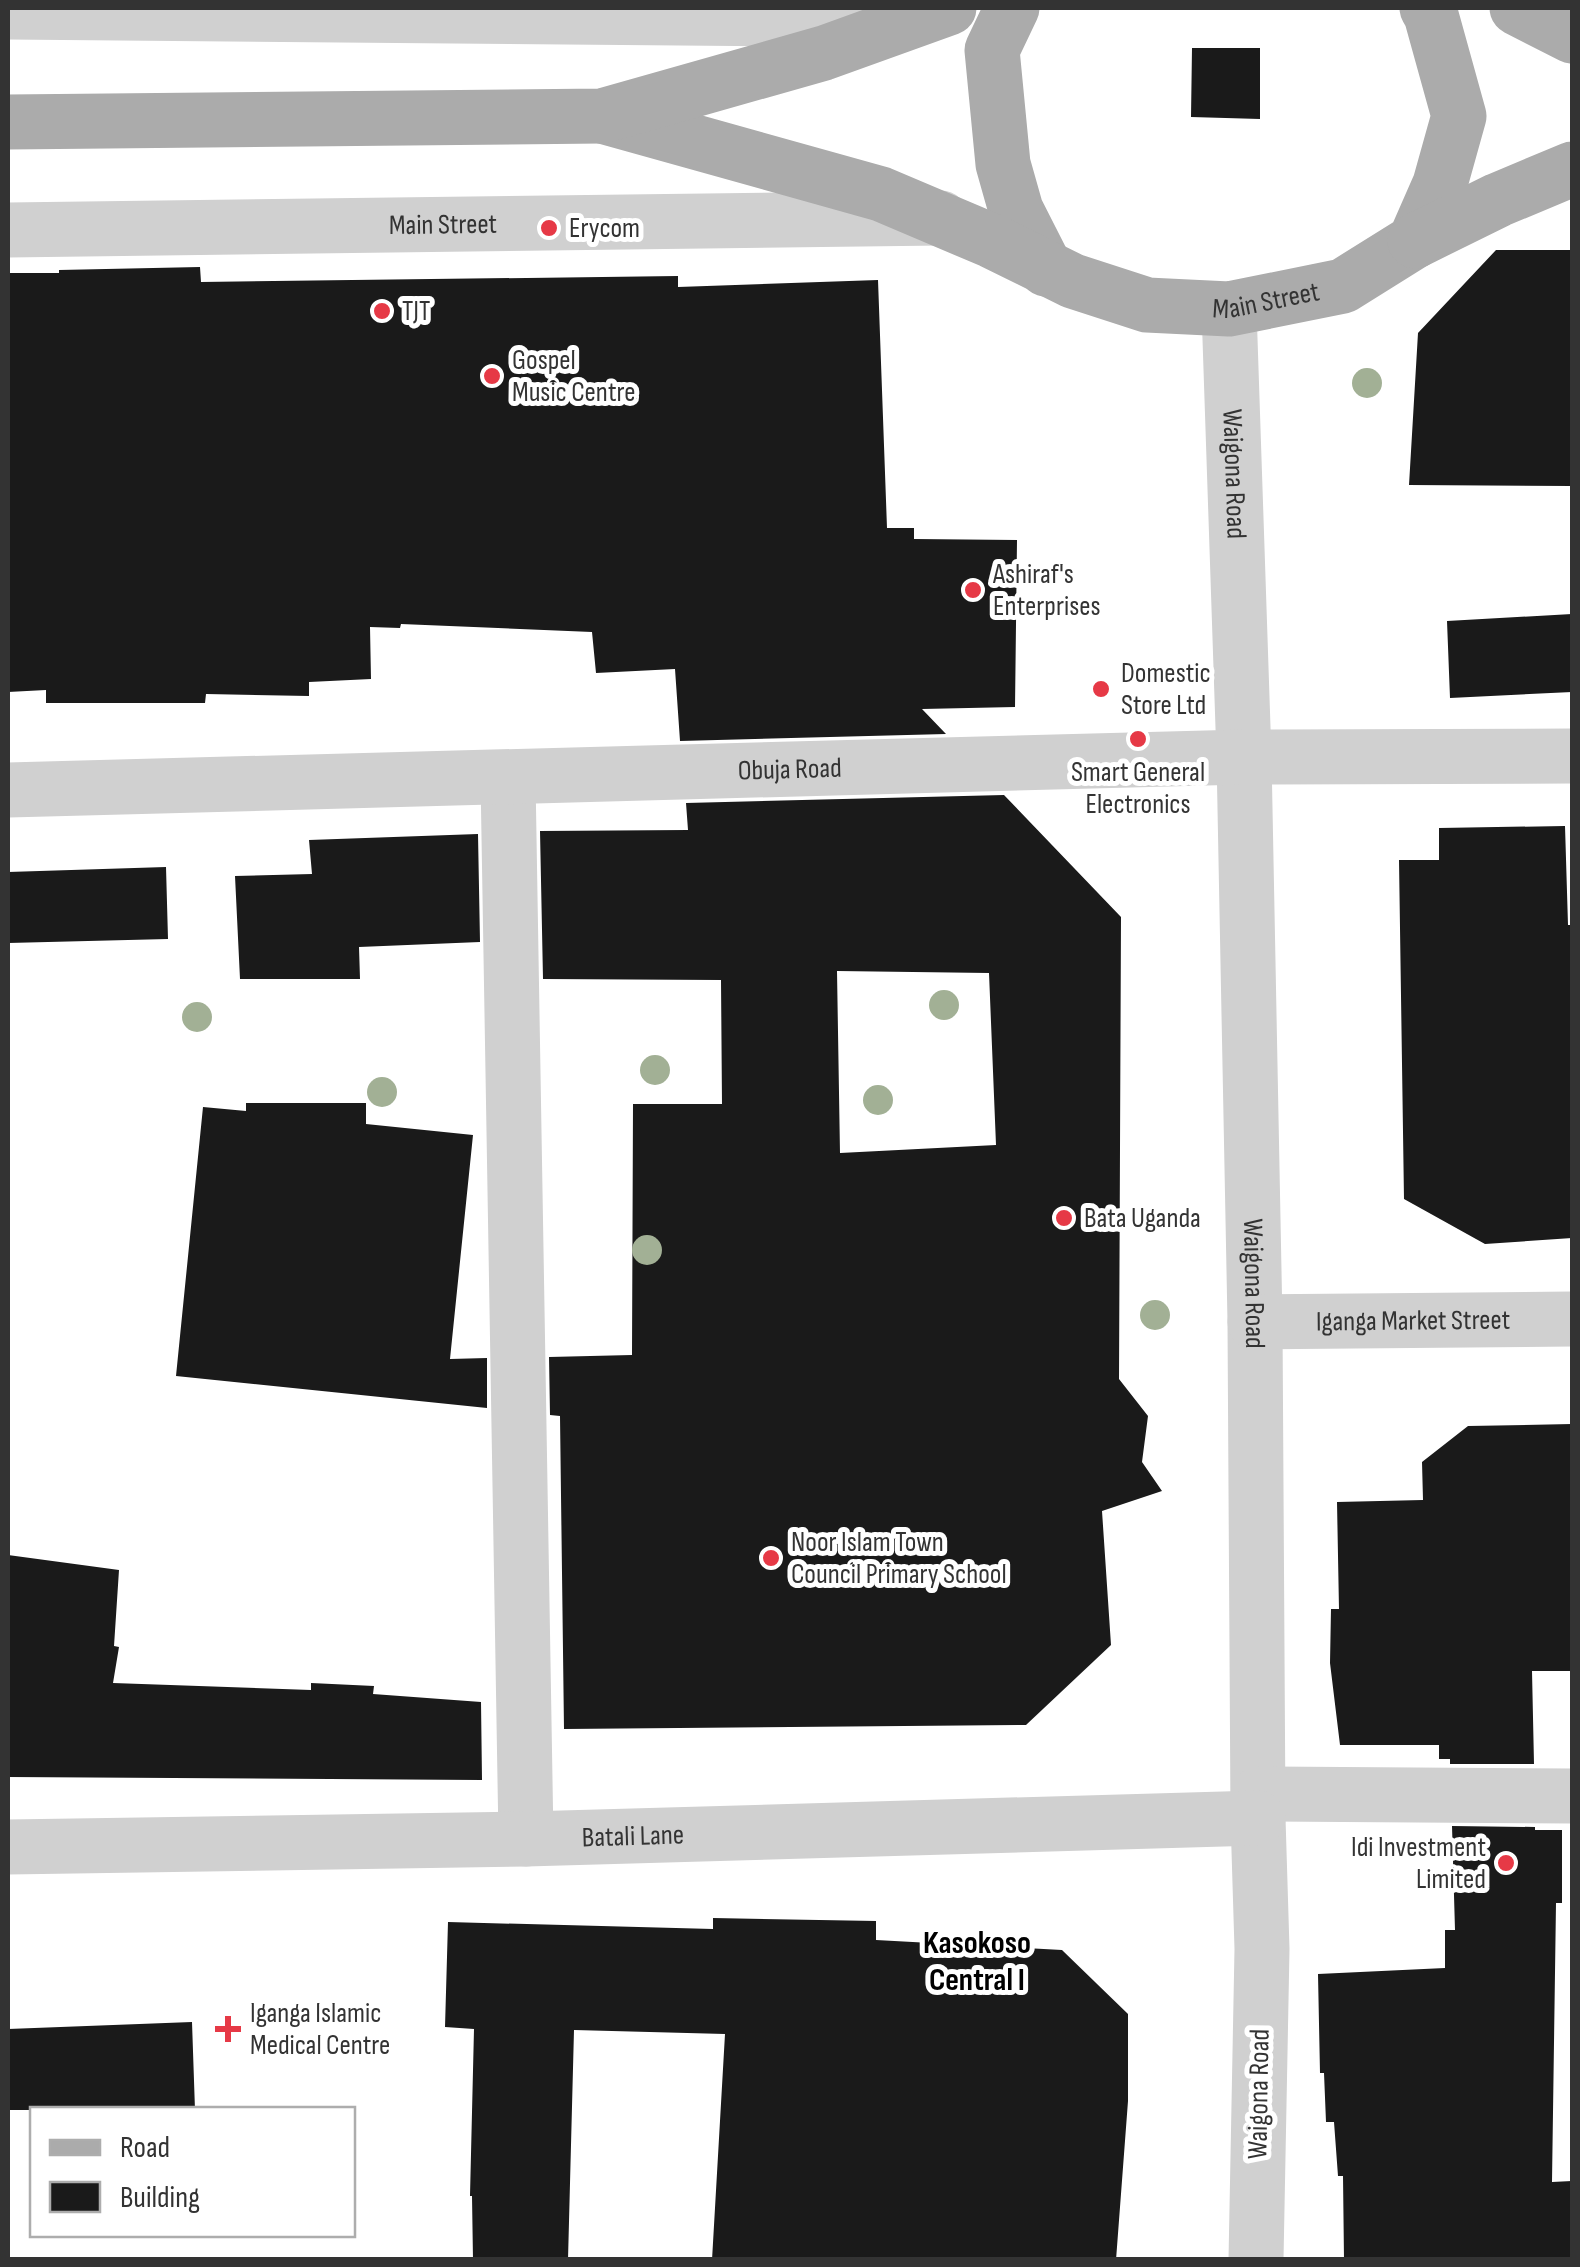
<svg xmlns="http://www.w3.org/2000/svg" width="1580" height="2267" font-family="'Sofia Sans Condensed',sans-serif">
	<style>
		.building { fill: #1a1a1a; fill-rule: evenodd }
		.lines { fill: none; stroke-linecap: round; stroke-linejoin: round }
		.minor { stroke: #d0d0d0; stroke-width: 55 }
		.major { stroke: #ababab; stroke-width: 55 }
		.tree { fill: #a2b095 }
		.poi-dot { fill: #e63946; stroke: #fff; stroke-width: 4 }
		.labels { text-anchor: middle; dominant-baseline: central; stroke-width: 10; stroke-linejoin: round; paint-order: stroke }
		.street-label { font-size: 28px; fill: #333; stroke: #fff }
		.poi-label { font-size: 28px; fill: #333; stroke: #fff; text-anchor: start }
		.quarter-label { font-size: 32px; font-weight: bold; fill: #000; stroke: #fff }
	</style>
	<rect width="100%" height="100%" fill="#fff"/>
	<!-- building -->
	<path class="building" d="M1192 48H1260V119L1191 117Z
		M1496 250H1572V486L1409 485 1418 333Z
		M200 267 201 282 678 276V287L878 280 887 528H914V539L1017 540 1015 707 922 709 946 734 680 741 675 669 596 673 592 632 401 624 400 628 370 627 371 679 309 682V696L206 694 205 703H46V690L8 692V273H59V270Z
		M1572 614V692L1450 698 1447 621Z
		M1004 795 1121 917 1119 1379 1148 1416 1142 1462 1162 1491 1102 1511 1111 1645 1026 1725 564 1729 560 1416 550 1415 549 1357 632 1355 633 1104H722L721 980 543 979 540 831 688 830 686 803ZM837 971 989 973 996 1145 840 1153Z
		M1565 826 1568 925H1572V1238L1485 1244 1404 1199 1399 860H1439V828Z
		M478 834 480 942 359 947 360 979H240L235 876 312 874 309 840Z
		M166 867 168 939 8 943V872Z
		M246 1103H366V1124L473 1135 450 1359 487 1358V1408L176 1376 203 1107 246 1111Z
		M1572 1424V1671H1532L1534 1764H1450V1759H1439V1745H1340L1330 1663 1331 1609H1339L1337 1502 1423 1500 1422 1462 1468 1426Z
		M8 1555 119 1570 114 1646 119 1647 113 1683 311 1690V1683L374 1686 373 1694 481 1702 482 1780 8 1777Z
		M1452 1826 1535 1827V1830H1562V1903H1556L1552 2182 1572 2181V2260H1344L1343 2176H1338L1334 2122H1326L1324 2073H1320L1318 1974 1445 1968V1930H1455Z
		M713 1918 876 1921V1940L1062 1950 1128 2014V2101L1116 2260H712L725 2034 574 2030 568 2260H473L472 2196H470L474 2029 445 2027 448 1922 713 1929Z
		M192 2022 195 2110H8V2029Z"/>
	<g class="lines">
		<!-- minor -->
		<g class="minor">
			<path d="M8 12 909 20"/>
			<path id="s1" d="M8 230 941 218"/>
			<path id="s2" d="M1229 309 1244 757 1255 1322 1258 1818 1262 1949 1256 2260"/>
			<path d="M508 778 526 1839"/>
			<path id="s3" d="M8 790 1244 757 1572 756"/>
			<path id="s4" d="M1255 1322 1572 1319"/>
			<path d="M1259 1794 1572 1796"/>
			<path id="s5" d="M8 1847 526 1839 1258 1818"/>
		</g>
		<!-- major -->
		<g class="major">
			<path d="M1012 8 992 50 1003 164 1016 210 1046 269"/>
			<path d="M1517 8 1572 36"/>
			<path id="s6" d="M602 116 881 194 992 241 1073 281 1147 305 1229 309 1343 286 1415 241 1440 184 1459 116 1431 15 1427 8"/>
			<path d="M8 122 602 116 824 53 949 8"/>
			<path d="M1415 241 1498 200 1572 169"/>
		</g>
	</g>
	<!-- trees -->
	<g class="tree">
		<circle cx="1367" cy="383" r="15"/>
		<circle cx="944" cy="1005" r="15"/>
		<circle cx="197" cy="1017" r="15"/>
		<circle cx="655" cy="1070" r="15"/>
		<circle cx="382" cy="1092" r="15"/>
		<circle cx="878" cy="1100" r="15"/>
		<circle cx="647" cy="1250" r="15"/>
		<circle cx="1155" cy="1315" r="15"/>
	</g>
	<!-- markers -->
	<g class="poi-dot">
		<circle cx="549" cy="228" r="10"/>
		<circle cx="382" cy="311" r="10"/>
		<circle cx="492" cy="376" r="10"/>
		<circle cx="973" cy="590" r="10"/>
		<circle cx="1101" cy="689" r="10"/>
		<circle cx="1138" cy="739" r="10"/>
		<circle cx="1064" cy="1218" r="10"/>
		<circle cx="771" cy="1558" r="10"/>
		<circle cx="1506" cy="1863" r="10"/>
		<path d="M223 2014h10v10h10v10h-10v10h-10v-10h-10v-10h10z"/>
	</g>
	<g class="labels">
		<!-- street labels -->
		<g class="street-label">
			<text stroke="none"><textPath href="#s1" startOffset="435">Main Street</textPath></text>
			<text stroke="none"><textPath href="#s6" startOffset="698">Main Street</textPath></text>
			<text stroke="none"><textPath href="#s2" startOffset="165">Waigona Road</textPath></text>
			<text stroke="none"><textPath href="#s3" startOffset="782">Obuja Road</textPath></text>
			<text stroke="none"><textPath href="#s2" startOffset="975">Waigona Road</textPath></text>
			<text stroke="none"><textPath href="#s4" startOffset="158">Iganga Market Street</textPath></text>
			<text stroke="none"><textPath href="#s5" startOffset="625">Batali Lane</textPath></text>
			<text transform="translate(1259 2094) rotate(-89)">Waigona Road</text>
		</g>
		<!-- poi labels -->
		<g class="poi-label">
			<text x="569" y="228">Erycom</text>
			<text x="402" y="311">TJT</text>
			<text x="512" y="360">Gospel<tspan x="512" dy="32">Music Centre</tspan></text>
			<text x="993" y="574">Ashiraf's<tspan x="993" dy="32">Enterprises</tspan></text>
			<text x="1121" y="673">Domestic<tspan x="1121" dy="32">Store Ltd</tspan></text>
			<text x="1138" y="772" text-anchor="middle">Smart General<tspan x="1138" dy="32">Electronics</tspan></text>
			<text x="1084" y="1218">Bata Uganda</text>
			<text x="791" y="1542">Noor Islam Town<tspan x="791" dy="32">Council Primary School</tspan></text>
			<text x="1486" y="1847" text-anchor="end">Idi Investment<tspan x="1486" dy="32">Limited</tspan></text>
			<text x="250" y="2013">Iganga Islamic<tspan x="250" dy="32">Medical Centre</tspan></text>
		</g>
		<!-- quarter labels -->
		<g class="quarter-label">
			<text x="977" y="1943">Kasokoso<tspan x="977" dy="37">Central I</tspan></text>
		</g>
	</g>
	<!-- border -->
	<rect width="1580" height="2267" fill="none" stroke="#333333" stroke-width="20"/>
	<!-- legend -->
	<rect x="30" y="2107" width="325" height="130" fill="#ffffff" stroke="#adadad" stroke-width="2.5"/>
	<rect x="50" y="2140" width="50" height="15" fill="#ababab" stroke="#adadad" stroke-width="2.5"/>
	<text x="120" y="2157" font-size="30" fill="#333333">Road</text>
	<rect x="50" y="2182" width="50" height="30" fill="#1a1a1a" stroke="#adadad" stroke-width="2.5"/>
	<text x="120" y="2207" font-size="30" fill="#333333">Building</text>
</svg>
